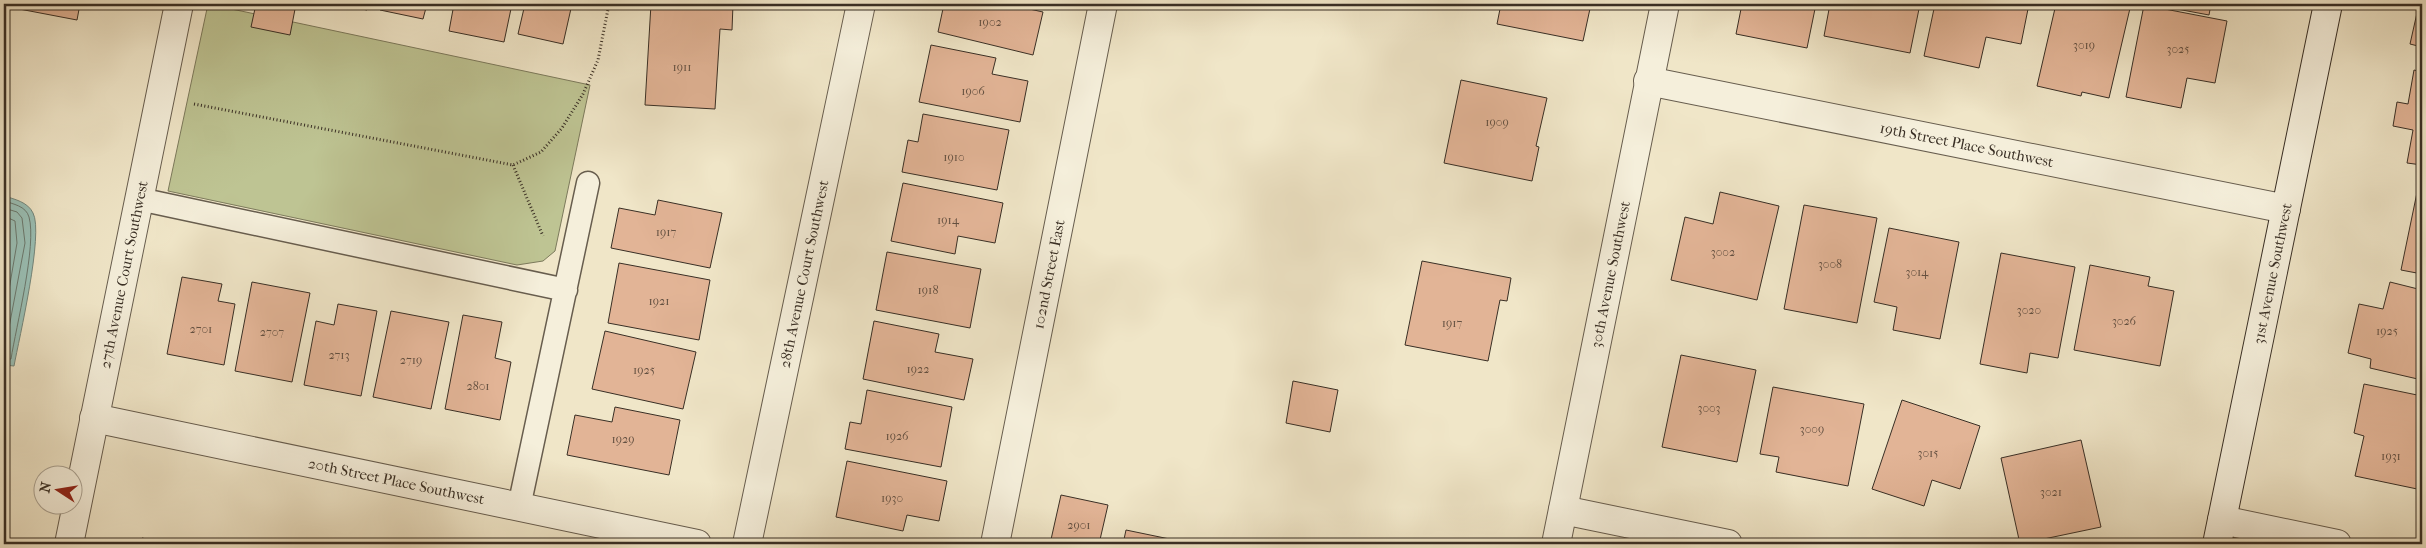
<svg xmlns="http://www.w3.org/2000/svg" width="2426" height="548" font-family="'IM FELL French Canon',serif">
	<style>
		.green { fill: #bec493; stroke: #7c7a5c }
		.water { fill: #9ac0b6; stroke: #73867c }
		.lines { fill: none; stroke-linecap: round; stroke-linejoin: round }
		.shore { stroke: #6a786e; stroke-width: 1 }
		.building { fill: #e2b496; stroke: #392f25 }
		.lane-casing { stroke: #675d4e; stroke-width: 25 }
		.street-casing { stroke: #675d4e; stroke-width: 30 }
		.secondary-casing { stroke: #392f25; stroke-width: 30 }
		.path { stroke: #392f25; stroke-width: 3; stroke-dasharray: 1 2.5; stroke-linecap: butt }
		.lane { stroke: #f5efdb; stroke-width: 22 }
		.street { stroke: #f5efdb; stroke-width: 28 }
		.secondary { stroke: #f5efdb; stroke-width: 28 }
		.labels { text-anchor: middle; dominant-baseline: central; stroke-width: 5; stroke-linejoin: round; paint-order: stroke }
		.number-label { font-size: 12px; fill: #635041 }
		.street-label { font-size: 15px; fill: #392f25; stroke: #f5efdb }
	</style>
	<rect width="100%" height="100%" fill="#f0e6c8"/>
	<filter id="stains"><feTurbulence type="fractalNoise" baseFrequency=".004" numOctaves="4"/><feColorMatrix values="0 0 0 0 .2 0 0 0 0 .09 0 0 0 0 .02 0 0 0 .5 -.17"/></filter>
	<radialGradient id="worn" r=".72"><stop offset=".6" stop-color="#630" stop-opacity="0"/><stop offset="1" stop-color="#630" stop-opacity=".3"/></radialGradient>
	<!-- green -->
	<path class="green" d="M208 4 590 85 555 251 543 261 517 265 168 191Z"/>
	<!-- water -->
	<path class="water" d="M4 196C14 199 28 202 33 213 44 233 19 339 14 366L4 365Z"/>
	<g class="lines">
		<!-- shore -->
		<path class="shore" d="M4 201C13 204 26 206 29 217 37 245 16 327 11 359L4 360
			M4 208 17 212 22 218 25 243 4 354
			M4 216 15 221 17 243 4 319"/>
	</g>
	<!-- building -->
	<path class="building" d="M15 4H80L77 20 14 8Z
		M256 4H296L290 35 251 27Z
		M336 4H368L367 10Z
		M381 4H427L423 19 380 10Z
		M454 4H512L504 42 449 31Z
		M525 4H572L563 44 518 34Z
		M651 4H733L732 30 720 29 715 109 645 105Z
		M944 4H1007L1043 12 1033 55 938 32Z
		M1501 4H1591L1583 41 1497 24Z
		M1742 4H1816L1807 48 1736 34Z
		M1830 4H1920L1910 53 1824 36Z
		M1935 4H2029L2021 44 1986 37 1979 68 1924 56Z
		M2056 4H2131L2109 98 2082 92 2081 96 2037 86Z
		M2150 4H2211L2209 15Z
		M2419 4H2422V47L2410 44Z
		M2144 5 2227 21 2215 83 2187 78 2181 108 2126 97Z
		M931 45 996 58 992 74 1028 81 1020 122 919 102Z
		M2414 70 2422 72V165L2407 163 2413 130 2393 126 2397 102 2408 104Z
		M1461 80 1547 98 1536 146 1539 147 1532 181 1444 163Z
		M923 114 1009 130 997 190 902 172 908 140 918 142Z
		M2420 178 2422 179V274L2401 270Z
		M903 183 1003 203 995 243 958 236 955 254 891 241Z
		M1720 192 1779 206 1757 300 1671 280 1685 217 1713 224Z
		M658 200 722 213 710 268 611 248 619 208 655 215Z
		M1804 205 1877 218 1857 323 1784 309Z
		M1889 228 1959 242 1940 339 1893 330 1897 307 1874 302Z
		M887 252 981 269 970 328 876 310Z
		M2001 253 2075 267 2058 358 2030 353 2027 373 1980 364Z
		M1422 261 1511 278 1507 301 1500 300 1488 361 1405 345Z
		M619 263 710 280 699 340 608 323Z
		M2090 265 2150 277 2148 286 2174 291 2160 366 2074 350Z
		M182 277 222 284 218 301 235 304 224 365 167 354Z
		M252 282 310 293 292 382 235 371Z
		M2390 282 2422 290V380L2370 368 2371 359 2348 353 2359 304 2383 309Z
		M338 304 377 311 361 396 304 385 316 321 334 325Z
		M391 311 449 322 431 409 373 397Z
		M463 315 502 322 495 358 511 362 500 420 445 409Z
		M874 321 939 334 935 352 973 359 964 400 863 379Z
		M605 331 696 352 683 409 592 389Z
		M1681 355 1756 370 1737 462 1662 447Z
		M1293 381 1338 390 1330 432 1286 423Z
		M2364 384 2422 396V490L2355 476 2364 436 2354 433Z
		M1773 387 1864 404 1848 486 1776 472 1779 457 1760 454Z
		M867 390 952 407 941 467 845 449 850 422 861 424Z
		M1902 400 1980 426 1960 489 1932 480 1924 506 1872 489Z
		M615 407 680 420 669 475 567 455 575 415 612 422Z
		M2081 440 2101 527 2020 544 2001 458Z
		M847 461 947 481 939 521 907 515 903 531 836 517Z
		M1061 495 1108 505 1099 544H1050Z
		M1126 530 1184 542V544H1123Z
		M142 538 170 544H140Z"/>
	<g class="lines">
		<!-- lane casing -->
		<g class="lane-casing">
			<path id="lane" d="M139 199 566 290
				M519 507 588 183"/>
		</g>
		<!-- street casing -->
		<g class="street-casing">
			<g id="street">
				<path id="s1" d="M1648 81 2286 209"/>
				<path id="s2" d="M94 418 697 544"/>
				<path d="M1563 510 1728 544"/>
				<path d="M2222 520 2337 544"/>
				<path id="s3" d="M69 544 179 4"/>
				<path id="s4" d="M747 544 861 4"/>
				<path id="s5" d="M995 544 1103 4"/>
				<path id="s6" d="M1556 544 1665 4"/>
			</g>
		</g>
		<!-- secondary casing -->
		<g class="secondary-casing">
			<g id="secondary">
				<path id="s7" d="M2217 544 2328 4"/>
			</g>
		</g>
		<!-- path -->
		<path class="path" d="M194 104 513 165 541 152 562 128 583 94 598 60 609 4
			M513 165 543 236"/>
		<!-- lane -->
		<use href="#lane" class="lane"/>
		<!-- street -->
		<use href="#street" class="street"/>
		<!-- secondary -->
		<use href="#secondary" class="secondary"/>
	</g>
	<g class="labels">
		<!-- number labels -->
		<g class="number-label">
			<text x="990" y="22">1902</text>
			<text x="2084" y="45">3019</text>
			<text x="2178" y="49">3025</text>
			<text x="682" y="67">1911</text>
			<text x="973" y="91">1906</text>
			<text x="1497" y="122">1909</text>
			<text x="954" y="157">1910</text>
			<text x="948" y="220">1914</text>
			<text x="666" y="232">1917</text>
			<text x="1723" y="252">3002</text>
			<text x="1830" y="264">3008</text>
			<text x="1917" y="272">3014</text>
			<text x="928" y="290">1918</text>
			<text x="659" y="301">1921</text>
			<text x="2029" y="310">3020</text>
			<text x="2124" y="321">3026</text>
			<text x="1452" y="323">1917</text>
			<text x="201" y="329">2701</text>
			<text x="2387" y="331">1925</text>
			<text x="272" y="332">2707</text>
			<text x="339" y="355">2713</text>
			<text x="411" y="360">2719</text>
			<text x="918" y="369">1922</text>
			<text x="644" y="370">1925</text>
			<text x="478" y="386">2801</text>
			<text x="1709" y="408">3003</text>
			<text x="1812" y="429">3009</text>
			<text x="897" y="436">1926</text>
			<text x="623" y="439">1929</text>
			<text x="1928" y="453">3015</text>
			<text x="2391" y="456">1931</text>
			<text x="2051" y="492">3021</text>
			<text x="892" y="498">1930</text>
			<text x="1079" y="525">2901</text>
		</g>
		<!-- street labels -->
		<g class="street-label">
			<text stroke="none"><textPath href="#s1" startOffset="325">19th Street Place Southwest</textPath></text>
			<text stroke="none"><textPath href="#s3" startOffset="275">27th Avenue Court Southwest</textPath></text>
			<text stroke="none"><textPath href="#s4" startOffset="276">28th Avenue Court Southwest</textPath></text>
			<text stroke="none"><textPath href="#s5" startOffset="275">102nd Street East</textPath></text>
			<text stroke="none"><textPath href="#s6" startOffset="275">30th Avenue Southwest</textPath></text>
			<text stroke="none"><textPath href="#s7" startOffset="276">31st Avenue Southwest</textPath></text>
			<text stroke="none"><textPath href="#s2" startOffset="309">20th Street Place Southwest</textPath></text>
		</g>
	</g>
	<!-- margin -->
	<rect width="2426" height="548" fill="none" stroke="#f0e6c8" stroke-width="20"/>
	<rect x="5" y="5" width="2416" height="538" fill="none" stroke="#392f25" stroke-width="2.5"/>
	<rect x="10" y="10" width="2406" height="528" fill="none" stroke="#392f25"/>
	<!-- north arrow -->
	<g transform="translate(58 490) rotate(282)"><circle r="24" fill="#f5efdb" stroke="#aaa292"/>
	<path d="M0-4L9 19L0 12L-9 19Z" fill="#8f2418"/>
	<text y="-8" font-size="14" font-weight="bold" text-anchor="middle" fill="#392f25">N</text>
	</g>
	<rect width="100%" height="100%" filter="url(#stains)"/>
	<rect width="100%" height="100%" fill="url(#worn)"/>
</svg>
